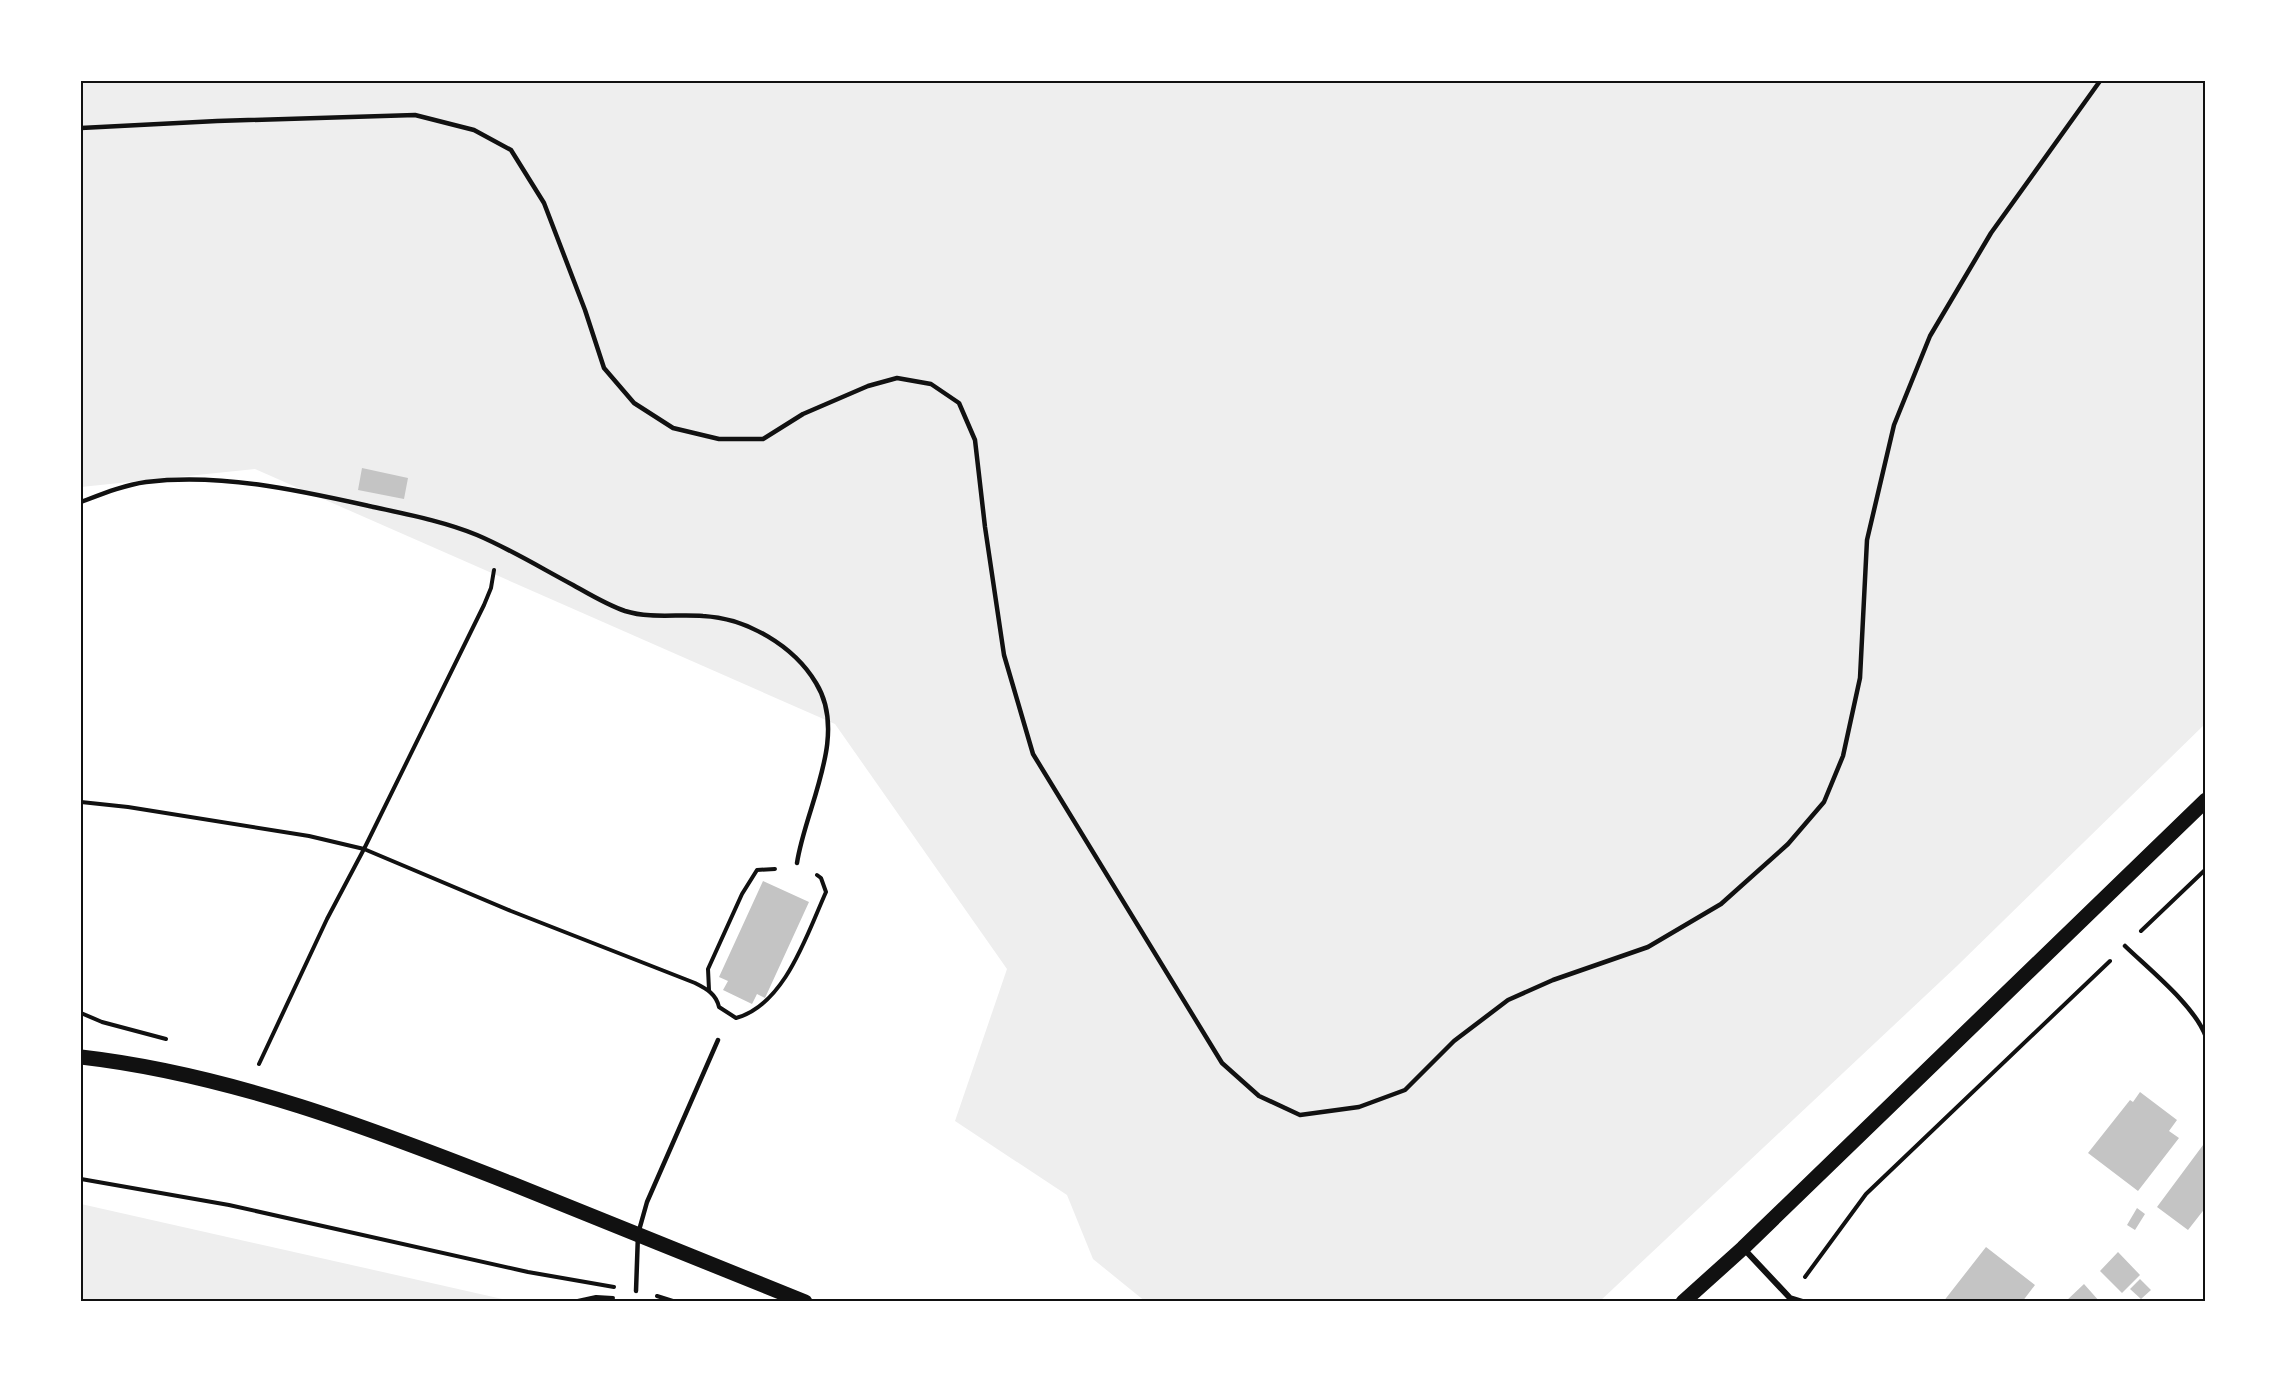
<svg xmlns="http://www.w3.org/2000/svg" width="2287" height="1383" font-family="'Archivo Narrow',sans-serif">
	<style>
		.green { fill: #eee }
		.building { fill: #c4c4c4 }
		.lines { fill: none; stroke-linecap: round; stroke-linejoin: round }
		.path { stroke: #111; stroke-width: 4 }
		.service { stroke: #111; stroke-width: 4.5 }
		.minor { stroke: #111; stroke-width: 6 }
		.primary { stroke: #111; stroke-width: 15 }
		.neatline { fill: none; stroke: #111; stroke-width: 2 }
	</style>
	<rect width="100%" height="100%" fill="#fff"/>
	<!-- green -->
	<path class="green" d="M81 81H2206V723L1957 966 1599 1302H1146L1093 1259 1067 1195 955 1121 1007 969 835 724 255 469 81 487Z
		M81 1204 516 1302H81Z"/>
	<!-- building -->
	<path class="building" d="M362 468 408 478 404 499 358 490Z
		M763 881 809 902 765 998 757 994 752 1004 723 990 728 981 719 977Z
		M2140 1092 2177 1120 2169 1131 2179 1138 2138 1191 2088 1153 2130 1100 2133 1102Z
		M2206 1141V1207L2188 1230 2157 1207Z
		M2137 1208 2145 1214 2135 1230 2127 1225Z
		M1986 1247 2035 1285 2022 1302H1943Z
		M2118 1252 2140 1275 2122 1293 2100 1271Z
		M2140 1279 2151 1290 2141 1299 2130 1289Z
		M2084 1284 2100 1302H2065Z"/>
	<g class="lines">
		<!-- path -->
		<path class="path" d="M81 802 128 807 309 836 364 849 511 911 695 983C707 989 716 994 719 1007L736 1018C785 1005 807 934 826 892L821 878 817 875
			M2141 931 2206 869
			M709 990 708 969 742 894 757 870 775 869
			M81 1013 102 1022 166 1039
			M259 1064 327 919 364 849 484 605 491 588 494 570
			M81 1179 229 1205 528 1272 614 1287
			M1805 1277 1866 1194 2110 961
			M657 1296 676 1302
			M573 1302 596 1297 613 1298"/>
		<!-- service -->
		<path class="service" d="M81 128 217 121 415 115 474 130 511 150 544 203 585 310 604 368 634 403 673 428 719 439H763L803 414 868 386 897 378 931 384 959 403 975 440 985 527 1004 655 1033 754 1222 1063 1259 1096 1300 1115 1359 1107 1405 1090 1454 1041 1508 1000 1553 980 1648 947 1721 904 1788 844 1824 802 1843 756 1860 678 1867 540 1894 425 1930 336 1991 233 2100 81
			M81 502C102 494 124 485 146 482 221 473 297 490 369 506 405 514 443 521 477 535 510 549 541 568 573 585 589 594 607 605 625 611 651 619 677 614 703 616 747 618 794 646 816 683 849 736 805 808 797 863
			M2125 946C2150 970 2195 1006 2206 1037
			M636 1291 638 1234 647 1202 718 1040"/>
		<!-- minor -->
		<path class="minor" d="M1744 1249 1790 1298 1803 1302"/>
		<!-- primary -->
		<path class="primary" d="M81 1057C229 1074 373 1129 510 1183 608 1223 707 1262 805 1302
			M1683 1302 1743 1248 2206 800"/>
	</g>
	<!-- border -->
	<rect width="2287" height="1383" fill="none" stroke="#ffffff" stroke-width="165"/>
	<rect x="82" y="82" width="2122" height="1218" class="neatline"/>
</svg>
